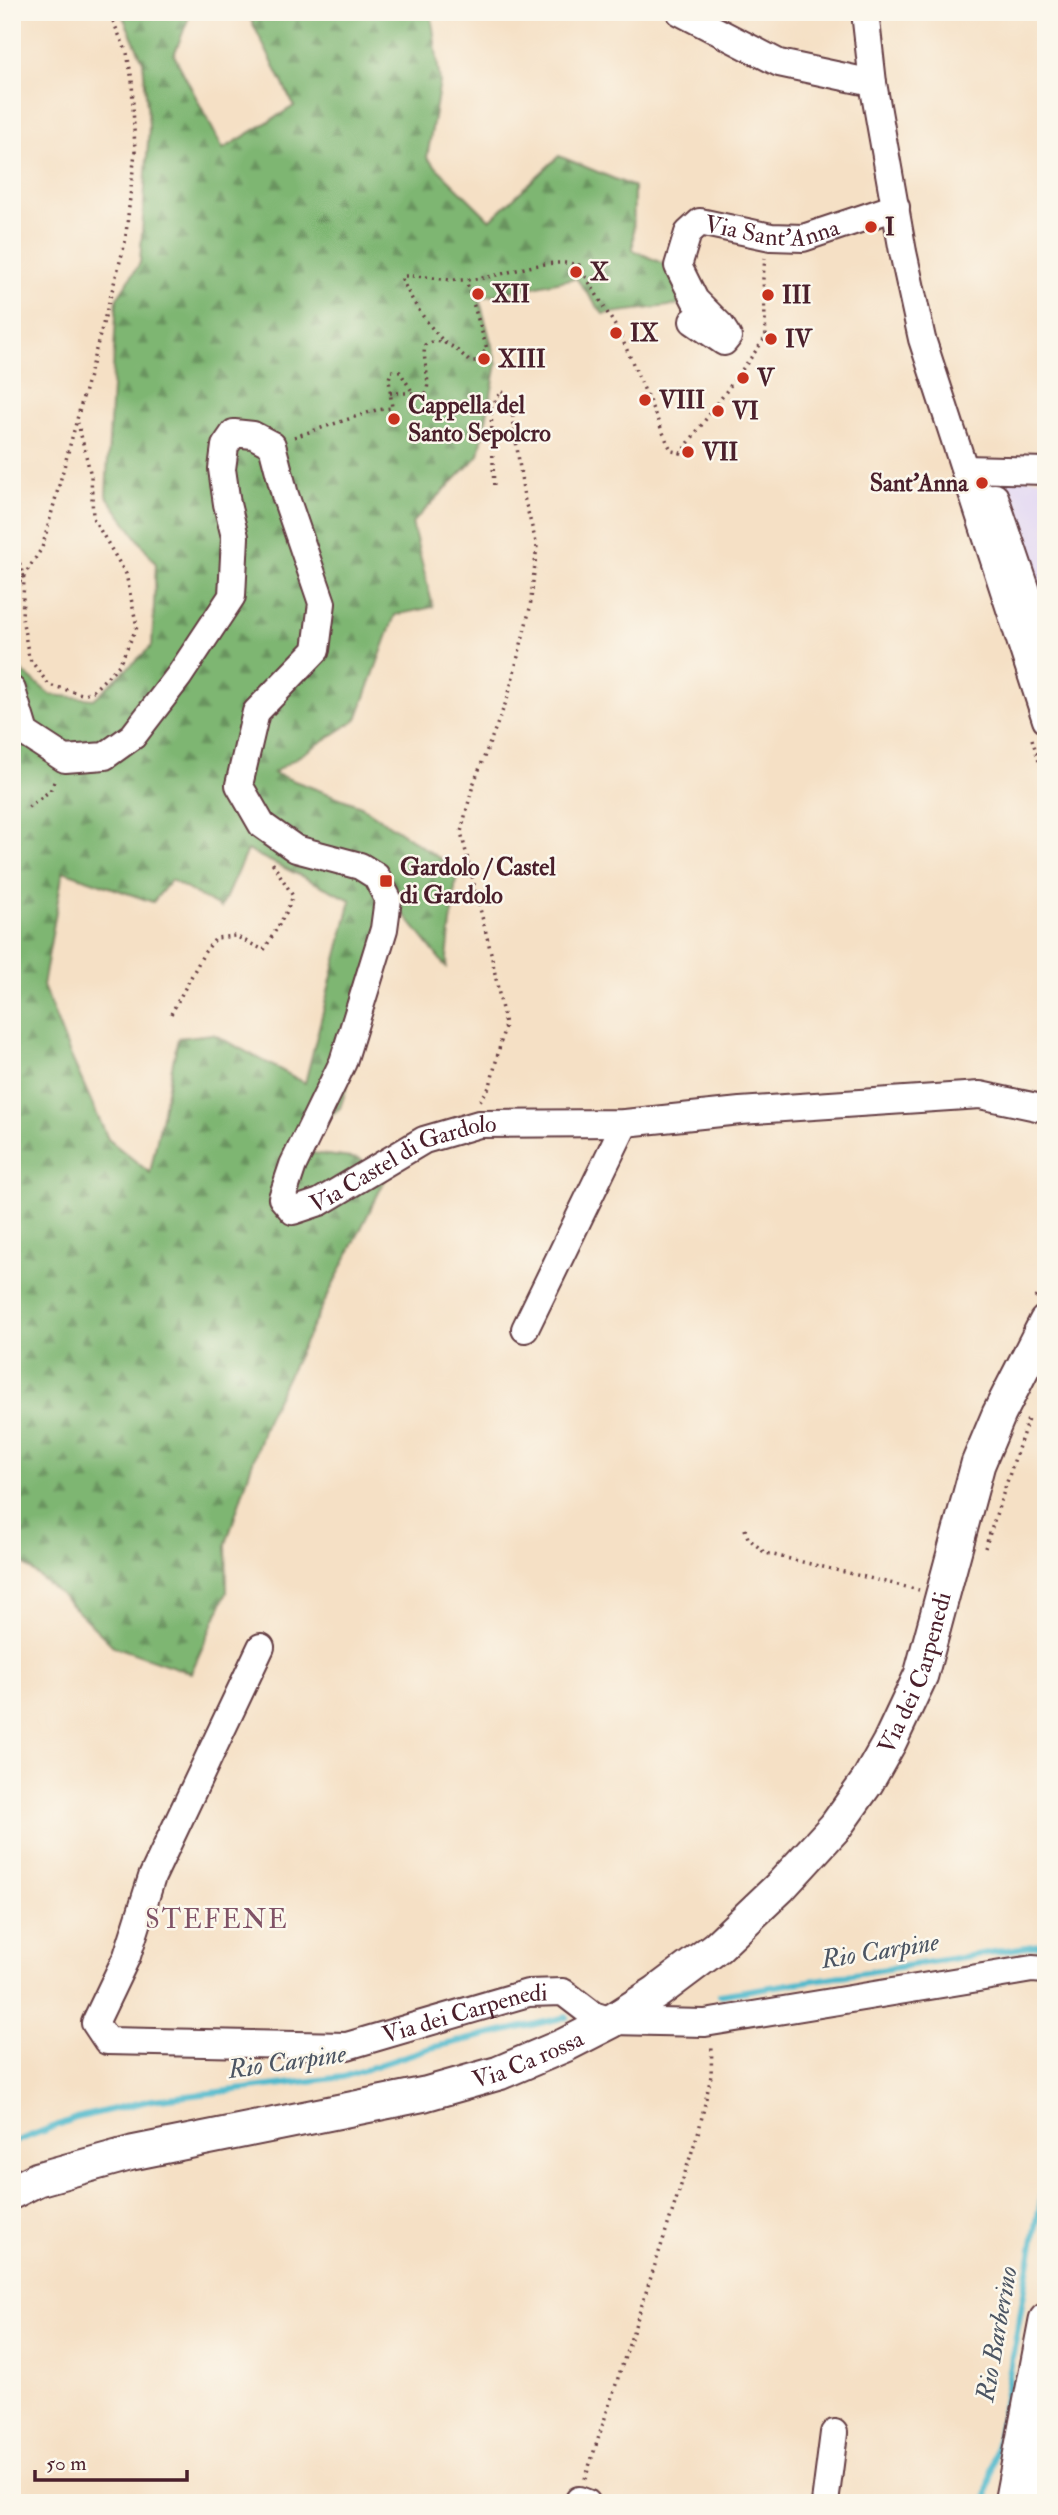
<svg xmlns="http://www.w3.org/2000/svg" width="1058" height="2515" font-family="'IM FELL Double Pica',serif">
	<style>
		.built { fill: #e0d4f4 }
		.forest { fill: url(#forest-firs); stroke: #646a4e; stroke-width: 2; fill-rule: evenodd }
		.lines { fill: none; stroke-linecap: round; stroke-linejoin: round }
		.stream { stroke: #4fb9cc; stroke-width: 6 }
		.minor-casing { stroke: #643c42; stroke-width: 30 }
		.major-casing { stroke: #643c42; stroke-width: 37 }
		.path { stroke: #643c42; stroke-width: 3.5; stroke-dasharray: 2 5; stroke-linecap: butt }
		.minor { stroke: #fff; stroke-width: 26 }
		.major { stroke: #fff; stroke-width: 33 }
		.poi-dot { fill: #c8321e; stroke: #fbf7ec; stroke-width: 2.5 }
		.labels { text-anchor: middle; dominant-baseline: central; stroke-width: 5; stroke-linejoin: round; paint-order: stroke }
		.street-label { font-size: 24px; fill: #4a1f2b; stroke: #fbf7ec }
		.poi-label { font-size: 24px; font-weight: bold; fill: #4a1f2b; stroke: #fbf7ec; text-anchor: start }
		.neighbourhood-label { font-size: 26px; letter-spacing: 2px; fill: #805266; stroke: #fbf7ec }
		.water-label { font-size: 26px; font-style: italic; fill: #4c5563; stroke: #fbf7ec }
	</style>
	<defs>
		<pattern id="forest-firs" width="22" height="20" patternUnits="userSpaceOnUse" patternTransform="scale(1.75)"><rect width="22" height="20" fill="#7eb672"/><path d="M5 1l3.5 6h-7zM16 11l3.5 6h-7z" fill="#69935e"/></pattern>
	</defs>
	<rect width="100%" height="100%" fill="#fbf7ec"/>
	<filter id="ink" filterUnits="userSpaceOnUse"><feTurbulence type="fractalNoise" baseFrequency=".0143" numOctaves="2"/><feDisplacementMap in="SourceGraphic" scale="14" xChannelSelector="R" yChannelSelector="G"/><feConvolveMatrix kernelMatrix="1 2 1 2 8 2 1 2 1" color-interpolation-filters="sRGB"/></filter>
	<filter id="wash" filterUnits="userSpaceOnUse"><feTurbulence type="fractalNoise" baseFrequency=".00686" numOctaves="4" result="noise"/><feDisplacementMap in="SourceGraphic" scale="28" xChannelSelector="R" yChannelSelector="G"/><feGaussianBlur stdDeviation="1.57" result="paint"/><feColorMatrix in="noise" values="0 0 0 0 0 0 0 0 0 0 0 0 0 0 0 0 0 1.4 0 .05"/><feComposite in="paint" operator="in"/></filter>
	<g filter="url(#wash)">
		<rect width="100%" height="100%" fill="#f5e0c5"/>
		<!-- built -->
		<path class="built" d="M982 477 1046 479V673L988 497Z"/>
		<!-- forest -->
		<path class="forest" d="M121 12H191L174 55 223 149 294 106 247 12H431L440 82 427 158 490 220 559 156 634 187 633 250 677 270 686 304 603 314 576 278 479 298 497 364 479 455 412 523 433 607 395 615 357 719 273 773 361 806 457 870 446 967 403 913 340 1108 287 1150 359 1159 388 1174 267 1418 226 1544 227 1592 191 1673 113 1646 60 1594 12 1554V663L51 695 94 699 152 646 156 564 106 495 117 298 140 263 149 127 143 61ZM247 850 351 900 305 1083 213 1034 178 1038 150 1173 108 1139 70 1054 43 986 63 871 153 902 171 880 221 908Z"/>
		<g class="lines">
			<!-- stream -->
			<path class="stream" d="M719 1995 1046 1944
				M12 2143 76 2118 152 2100 343 2077 430 2048 567 2017
				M986 2503 1046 2172"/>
		</g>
	</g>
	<g filter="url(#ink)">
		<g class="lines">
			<!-- minor casing -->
			<g class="minor-casing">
				<g id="minor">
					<path d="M680 12 779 63 873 83"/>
					<path d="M865 12 873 83 903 252 922 339 1046 720"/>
					<path id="s1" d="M693 321 724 342 728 337 721 326 695 300 678 266 688 233 700 222 771 237 803 238 896 207"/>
					<path d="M964 469 1046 471"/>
					<path d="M975 498 995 497 1046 647"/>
					<path id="s2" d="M12 690 25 733 65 759 105 756 133 736 179 676 232 596 235 537 227 504 222 469 225 446 234 433 253 435 272 445 285 495 322 603 316 650 256 712 239 785 262 825 296 849 360 866 376 876 388 899 384 929 343 1062 293 1165 282 1198 293 1211 320 1202 424 1140 479 1124 625 1123 740 1111 980 1095 1046 1109"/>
					<path d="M525 1329 625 1123"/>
					<path id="s3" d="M261 1647 152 1877 127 1956 95 2023 107 2041 347 2046 528 1993 563 1992 593 2015 612 2021 705 2023 1032 1969 1046 1970"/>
					<path d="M579 2500 587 2503"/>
					<path d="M825 2503 834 2433"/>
				</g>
			</g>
			<!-- major casing -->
			<g class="major-casing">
				<g id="major">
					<path id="s4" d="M12 2192 38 2179 132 2153 425 2094 499 2073 565 2045 612 2021 657 1992 717 1947 780 1887 835 1827 867 1782 889 1743 921 1675 978 1464 999 1414 1046 1322"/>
					<path d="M1011 2503 1046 2320"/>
					<path d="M1036 2503 1046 2449"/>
				</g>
			</g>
			<!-- path -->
			<path class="path" d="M446 344C427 324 413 304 402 279L403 276C423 275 444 281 464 280 502 279 541 256 579 265L620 334 668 444 672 451 681 453 766 337 763 278 765 258
				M390 393H413
				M294 437 376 410 392 408 389 379 391 371 400 372 413 393 422 398C435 387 421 361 425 345 442 335 457 349 469 361H476L487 349 466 280
				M12 536 24 579 22 617 29 658 49 685 82 694 93 691 119 665 137 627 126 574 93 518 91 476 78 423
				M12 594 42 548 125 243 135 152 132 80 127 53 109 12
				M1032 739 1046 783
				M28 807 50 791 55 780
				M171 1014 204 953 216 938 235 936 264 950 286 913 293 896 270 859
				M480 1101 490 1086 505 1025 491 953 461 832 473 785 508 697 530 608 537 546 524 497 510 398 501 391 491 408 494 490
				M1035 1298 1046 1284
				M745 1529 748 1538 765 1553 919 1590
				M985 1548 1029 1416
				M585 2479 699 2130 711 2076 712 2044"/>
			<!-- minor -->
			<use href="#minor" class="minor"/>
			<!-- major -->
			<use href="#major" class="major"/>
		</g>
	</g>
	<!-- markers -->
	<g class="poi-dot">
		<circle cx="871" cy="227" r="7"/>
		<circle cx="576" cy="272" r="7"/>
		<circle cx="478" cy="294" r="7"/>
		<circle cx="768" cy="295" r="7"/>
		<circle cx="616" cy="333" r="7"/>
		<circle cx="771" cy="339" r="7"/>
		<circle cx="484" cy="359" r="7"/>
		<circle cx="743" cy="378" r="7"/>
		<circle cx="645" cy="400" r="7"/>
		<circle cx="718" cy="411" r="7"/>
		<circle cx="394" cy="419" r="7"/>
		<circle cx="688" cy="452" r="7"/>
		<circle cx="982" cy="483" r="7"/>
		<rect x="379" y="874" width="14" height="14" rx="3.5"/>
	</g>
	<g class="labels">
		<!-- street labels -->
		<g class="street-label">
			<text stroke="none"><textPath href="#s1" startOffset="256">Via Sant'Anna</textPath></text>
			<text stroke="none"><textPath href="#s2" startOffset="1577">Via Castel di Gardolo</textPath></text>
			<text stroke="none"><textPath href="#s4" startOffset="1099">Via dei Carpenedi</textPath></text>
			<text stroke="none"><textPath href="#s3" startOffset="796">Via dei Carpenedi</textPath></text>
			<text stroke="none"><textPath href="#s4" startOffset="534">Via Ca rossa</textPath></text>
		</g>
		<!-- poi labels -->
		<g class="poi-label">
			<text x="885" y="227">I</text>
			<text x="590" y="272">X</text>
			<text x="492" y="294">XII</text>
			<text x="782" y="295">III</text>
			<text x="630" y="333">IX</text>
			<text x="785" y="339">IV</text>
			<text x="498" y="359">XIII</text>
			<text x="757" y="378">V</text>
			<text x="659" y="400">VIII</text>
			<text x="408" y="405">Cappella del<tspan x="408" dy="28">Santo Sepolcro</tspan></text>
			<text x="732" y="411">VI</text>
			<text x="702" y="452">VII</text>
			<text x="968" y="483" text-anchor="end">Sant'Anna</text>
			<text x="400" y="867">Gardolo / Castel<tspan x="400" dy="28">di Gardolo</tspan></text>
		</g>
		<!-- neighbourhood labels -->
		<g class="neighbourhood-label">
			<text x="217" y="1920">STEFENE</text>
		</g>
		<!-- water labels -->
		<g class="water-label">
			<text transform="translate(880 1951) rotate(-9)">Rio Carpine</text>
			<text transform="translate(287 2062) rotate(-8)">Rio Carpine</text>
			<text transform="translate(997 2334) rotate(-80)">Rio Barberino</text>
		</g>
	</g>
	<!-- margin -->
	<rect width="1058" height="2515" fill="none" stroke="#fbf7ec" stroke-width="42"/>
	<!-- scale -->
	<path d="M35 2470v10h152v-10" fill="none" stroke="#4a1f2b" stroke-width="3.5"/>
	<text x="46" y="2470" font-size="21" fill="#4a1f2b" stroke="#fbf7ec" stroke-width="5" paint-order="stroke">50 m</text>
</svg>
